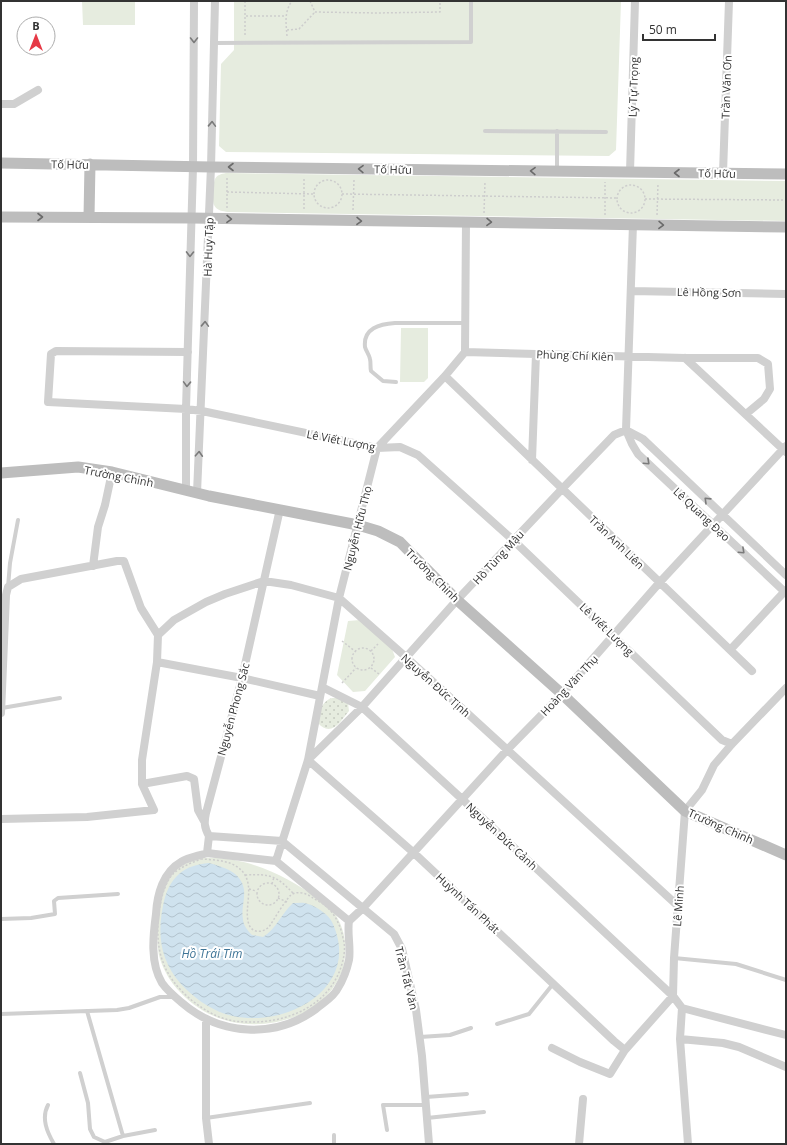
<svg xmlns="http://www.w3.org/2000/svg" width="787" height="1145" font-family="'Open Sans',sans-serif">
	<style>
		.grass { fill: url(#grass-dots) }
		.green { fill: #e6ecdf }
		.water { fill: url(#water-waves) }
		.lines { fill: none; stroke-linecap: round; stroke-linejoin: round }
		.path { stroke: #cdcdcd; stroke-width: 1.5; stroke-dasharray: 2 2; stroke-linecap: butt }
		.lane { stroke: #d0d0d0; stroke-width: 4 }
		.street { stroke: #d0d0d0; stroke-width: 8 }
		.secondary { stroke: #bdbdbd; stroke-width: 11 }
		.oneway { stroke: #7a7a7a }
		.oneway2 { stroke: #6a6a6a }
		.labels { text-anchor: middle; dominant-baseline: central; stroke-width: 4; stroke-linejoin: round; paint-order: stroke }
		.street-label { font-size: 11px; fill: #333; stroke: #fff }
		.water-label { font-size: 12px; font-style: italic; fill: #3f7597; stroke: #fff }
	</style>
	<defs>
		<pattern id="grass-dots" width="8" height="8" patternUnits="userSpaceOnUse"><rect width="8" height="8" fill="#e6ecdf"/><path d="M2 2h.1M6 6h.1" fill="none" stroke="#c6cbc0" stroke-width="1.8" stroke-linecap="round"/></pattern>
		<pattern id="water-waves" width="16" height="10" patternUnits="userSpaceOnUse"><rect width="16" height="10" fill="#cfe2ee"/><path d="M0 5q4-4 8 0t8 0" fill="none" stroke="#b2c2cd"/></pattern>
	</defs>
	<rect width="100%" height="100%" fill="#fff"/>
	<!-- grass -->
	<path class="grass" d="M332 698H339L348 703 349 711C341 721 331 738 318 723 320 713 320 702 332 698Z"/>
	<!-- green -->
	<path class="green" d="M82 1H135V25H83Z
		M234 1H621L616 150 609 156 226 152 219 146 221 64 234 50Z
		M226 173 786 181V221L228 212C223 211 217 211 214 205 212 202 213 183 215 179 217 175 221 174 226 173Z
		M401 328H428V378L424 382H400Z
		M360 620 392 649 395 657 365 691 353 692 337 675 348 621Z
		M204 858C245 856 286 875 318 899 322 903 328 906 332 910 347 928 349 955 340 976 331 995 316 1008 297 1016 255 1032 211 1025 180 992 171 983 164 971 160 959 156 946 158 933 158 920 160 898 166 871 189 862 194 860 199 859 204 858Z"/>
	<!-- water -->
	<path class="water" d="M209 863C223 867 242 872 244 890 245 900 241 910 243 919 243 925 248 931 252 935L263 937C277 928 281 914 293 903 298 903 304 902 308 904 316 906 329 915 332 922 364 989 282 1032 225 1014 208 1008 193 997 181 984 159 959 157 932 164 901 170 877 184 865 209 863Z"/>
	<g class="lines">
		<!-- path -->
		<path class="path" d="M245 1V35
			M310 1 315 12 377 13 440 12V1
			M246 16H286
			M287 30 299 29 315 12
			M287 36C286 23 284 12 292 1
			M314 194a14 14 0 1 1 28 0a14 14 0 1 1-28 0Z
			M617 199a14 14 0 1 1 28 0a14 14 0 1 1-28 0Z
			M227 192 313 194
			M342 194 617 198
			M645 199 786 200
			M227 208V178
			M304 209V179
			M353 210 354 180
			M484 213 485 181
			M605 215V182
			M657 215 658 183
			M342 641 356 652
			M352 659a11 11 0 1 1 22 0a11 11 0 1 1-22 0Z
			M371 651 378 644
			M371 668 379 674
			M342 683 356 668
			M201 859C216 860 236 860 245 875 253 889 245 907 248 921 250 933 261 934 269 927 273 921 286 899 291 895 298 890 308 894 313 898 318 901 324 904 328 908 336 916 341 927 343 938 346 947 344 958 341 967 329 1004 290 1022 253 1022 245 1022 237 1022 229 1020 203 1014 171 987 163 962 157 947 157 928 159 912 161 899 164 885 172 875 180 867 191 863 201 859Z
			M245 875C272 874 275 875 294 894
			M257 894a11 11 0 1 1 22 0a11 11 0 1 1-22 0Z
			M272 884 274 877
			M249 889 256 891
			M278 898 287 902"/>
		<!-- lane -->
		<path class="lane" d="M215 43 471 42V1
			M485 131 606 132
			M557 171V131
			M396 382 383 381 371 371C370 367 371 363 370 359 369 354 366 351 365 347 363 328 380 324 395 323H465
			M8 587 10 563 18 520
			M2 708 60 698
			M1 919 31 918 55 914 54 901 58 898 118 894
			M674 958 736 964 786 980
			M87 1011 123 1136
			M1 1014 117 1010 129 1008 160 997H174
			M497 1024 529 1014 553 984
			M420 1037 450 1035 471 1028
			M80 1073 88 1103 90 1129 94 1137 105 1142V1144
			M426 1097 467 1094
			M48 1105C41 1118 47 1132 54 1144
			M206 1118 310 1103
			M427 1118 484 1112
			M387 1130 383 1105H426
			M334 1135V1144
			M105 1142 123 1136 155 1130"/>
		<!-- street -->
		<path class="street" d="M1 104H14L38 90
			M630 172 635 1
			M723 173 729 1
			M633 224 626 430 632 444 638 454 786 593
			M631 291 786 294
			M188 352 56 351 51 354 48 402 186 409 202 411 377 448 400 447 418 455 513 540 722 740 732 744
			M465 352 685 358H758L768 364 770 389 764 399 746 414
			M685 358 786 452
			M445 376 752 671
			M626 430 643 439 786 575
			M532 460 536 354
			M186 490V409L193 167 194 1
			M197 493 211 167 215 1
			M280 509 242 678 206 813C204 822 204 827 209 836L282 841 394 934 402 949 416 1010 422 1056 429 1144
			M93 566 98 527 105 505 112 472
			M158 635 174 620 206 602 225 594 264 581 291 585 339 598 407 658 678 906
			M730 650 786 590
			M157 662 242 678 320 696
			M322 687 362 707 462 799 673 996 682 1008 680 1039 688 1144
			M1 713 6 595 8 587 21 579 117 561H124L141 608 158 635 157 662 142 760V784L154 810 87 817 1 819
			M142 784 187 776 194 779 198 810 204 821
			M207 853 276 861 349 921C347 933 351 947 349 960 347 969 343 980 338 988 334 997 323 1003 316 1009 275 1039 220 1036 181 1002 175 997 167 990 162 983 150 963 153 936 156 914 157 895 163 872 181 862 189 857 199 856 207 853Z
			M207 853 209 836
			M276 861 308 760 339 598 377 448 445 376 465 352 466 222
			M349 921 363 908 507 750 562 694 660 582 786 446
			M682 1008 786 1035
			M206 1019V1118L209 1144
			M680 1039 723 1043 739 1047 786 1067
			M552 1048 580 1062 610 1074 625 1050 673 996 674 958 685 811 702 790 714 765 732 744 786 688
			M625 1050 614 1041 414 853 308 760 362 707 457 600 562 489 614 435 626 430
			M579 1144 583 1099"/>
		<!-- secondary -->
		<path class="secondary" d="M1 163 211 167 786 174
			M1 217 191 218 786 227
			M89 217 90 164
			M1 473 78 467 112 472 209 496 358 525 378 531 400 542 457 600 562 694 685 811 786 855"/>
	</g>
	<!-- one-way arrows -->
	<defs><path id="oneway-chevron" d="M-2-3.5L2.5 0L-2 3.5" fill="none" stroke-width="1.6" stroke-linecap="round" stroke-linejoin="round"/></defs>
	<g class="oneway">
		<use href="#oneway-chevron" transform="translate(194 40) rotate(90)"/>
		<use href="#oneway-chevron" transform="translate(212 124) rotate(-88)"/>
		<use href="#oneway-chevron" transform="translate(190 254) rotate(91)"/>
		<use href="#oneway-chevron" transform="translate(205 324) rotate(-88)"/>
		<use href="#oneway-chevron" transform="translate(187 384) rotate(92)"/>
		<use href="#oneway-chevron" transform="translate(199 454) rotate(-87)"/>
		<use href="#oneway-chevron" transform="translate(647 462) rotate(43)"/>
		<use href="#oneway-chevron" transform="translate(707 500) rotate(-136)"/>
		<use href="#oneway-chevron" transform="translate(742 551) rotate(43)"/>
	</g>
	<g class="oneway2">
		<use href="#oneway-chevron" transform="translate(231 167) rotate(-180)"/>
		<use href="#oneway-chevron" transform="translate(361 169) rotate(-179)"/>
		<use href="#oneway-chevron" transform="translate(533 171) rotate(-179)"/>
		<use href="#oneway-chevron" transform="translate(677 173) rotate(-180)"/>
		<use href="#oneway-chevron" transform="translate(40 217)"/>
		<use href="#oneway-chevron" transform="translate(229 219) rotate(1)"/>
		<use href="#oneway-chevron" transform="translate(359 221) rotate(1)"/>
		<use href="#oneway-chevron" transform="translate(489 222) rotate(1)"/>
		<use href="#oneway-chevron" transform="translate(661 225) rotate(1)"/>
	</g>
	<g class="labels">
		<!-- street labels -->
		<g class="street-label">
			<text transform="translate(633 87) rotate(-88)">Lý Tự Trọng</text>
			<text transform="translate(726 87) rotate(-88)">Trần Văn Ơn</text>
			<text transform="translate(70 164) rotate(1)">Tố Hữu</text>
			<text transform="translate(393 169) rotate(1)">Tố Hữu</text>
			<text transform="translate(717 173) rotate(1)">Tố Hữu</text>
			<text transform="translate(208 247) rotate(-88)">Hà Huy Tập</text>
			<text transform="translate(709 292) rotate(1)">Lê Hồng Sơn</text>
			<text transform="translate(575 355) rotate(2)">Phùng Chí Kiên</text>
			<text transform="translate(341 440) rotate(11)">Lê Viết Lượng</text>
			<text transform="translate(119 476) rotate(11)">Trường Chinh</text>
			<text transform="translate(702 514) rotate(43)">Lê Quang Đạo</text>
			<text transform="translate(357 528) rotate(-76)">Nguyễn Hữu Thọ</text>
			<text transform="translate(617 542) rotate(44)">Trần Anh Liên</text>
			<text transform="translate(498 557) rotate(-47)">Hồ Tùng Mậu</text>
			<text transform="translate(433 575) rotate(45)">Trường Chinh</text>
			<text transform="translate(607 629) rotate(44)">Lê Viết Lượng</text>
			<text transform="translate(436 685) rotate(42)">Nguyễn Đức Tịnh</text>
			<text transform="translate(569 685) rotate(-47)">Hoàng Văn Thụ</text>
			<text transform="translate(233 709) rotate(-75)">Nguyễn Phong Sắc</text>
			<text transform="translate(721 826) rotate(24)">Trường Chinh</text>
			<text transform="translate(502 836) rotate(43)">Nguyễn Đức Cảnh</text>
			<text transform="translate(468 903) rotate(43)">Huỳnh Tấn Phát</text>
			<text transform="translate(678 906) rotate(-86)">Lê Minh</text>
			<text transform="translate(407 978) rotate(76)">Trần Tất Văn</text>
		</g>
		<!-- water labels -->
		<g class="water-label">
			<text x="212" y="953">Hồ Trái Tim</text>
		</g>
	</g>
	<!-- border -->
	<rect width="787" height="1145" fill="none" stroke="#333333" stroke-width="4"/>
	<!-- north arrow -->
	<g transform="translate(36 36)"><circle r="19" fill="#ffffff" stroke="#adadad"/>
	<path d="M0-3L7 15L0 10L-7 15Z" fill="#e63946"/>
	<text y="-6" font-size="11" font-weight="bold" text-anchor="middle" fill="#333333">B</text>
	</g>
	<!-- scale -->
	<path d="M643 34v6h72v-6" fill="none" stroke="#333333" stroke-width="2"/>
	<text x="649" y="34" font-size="12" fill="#333333" stroke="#ffffff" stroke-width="3" paint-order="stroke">50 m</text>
</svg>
